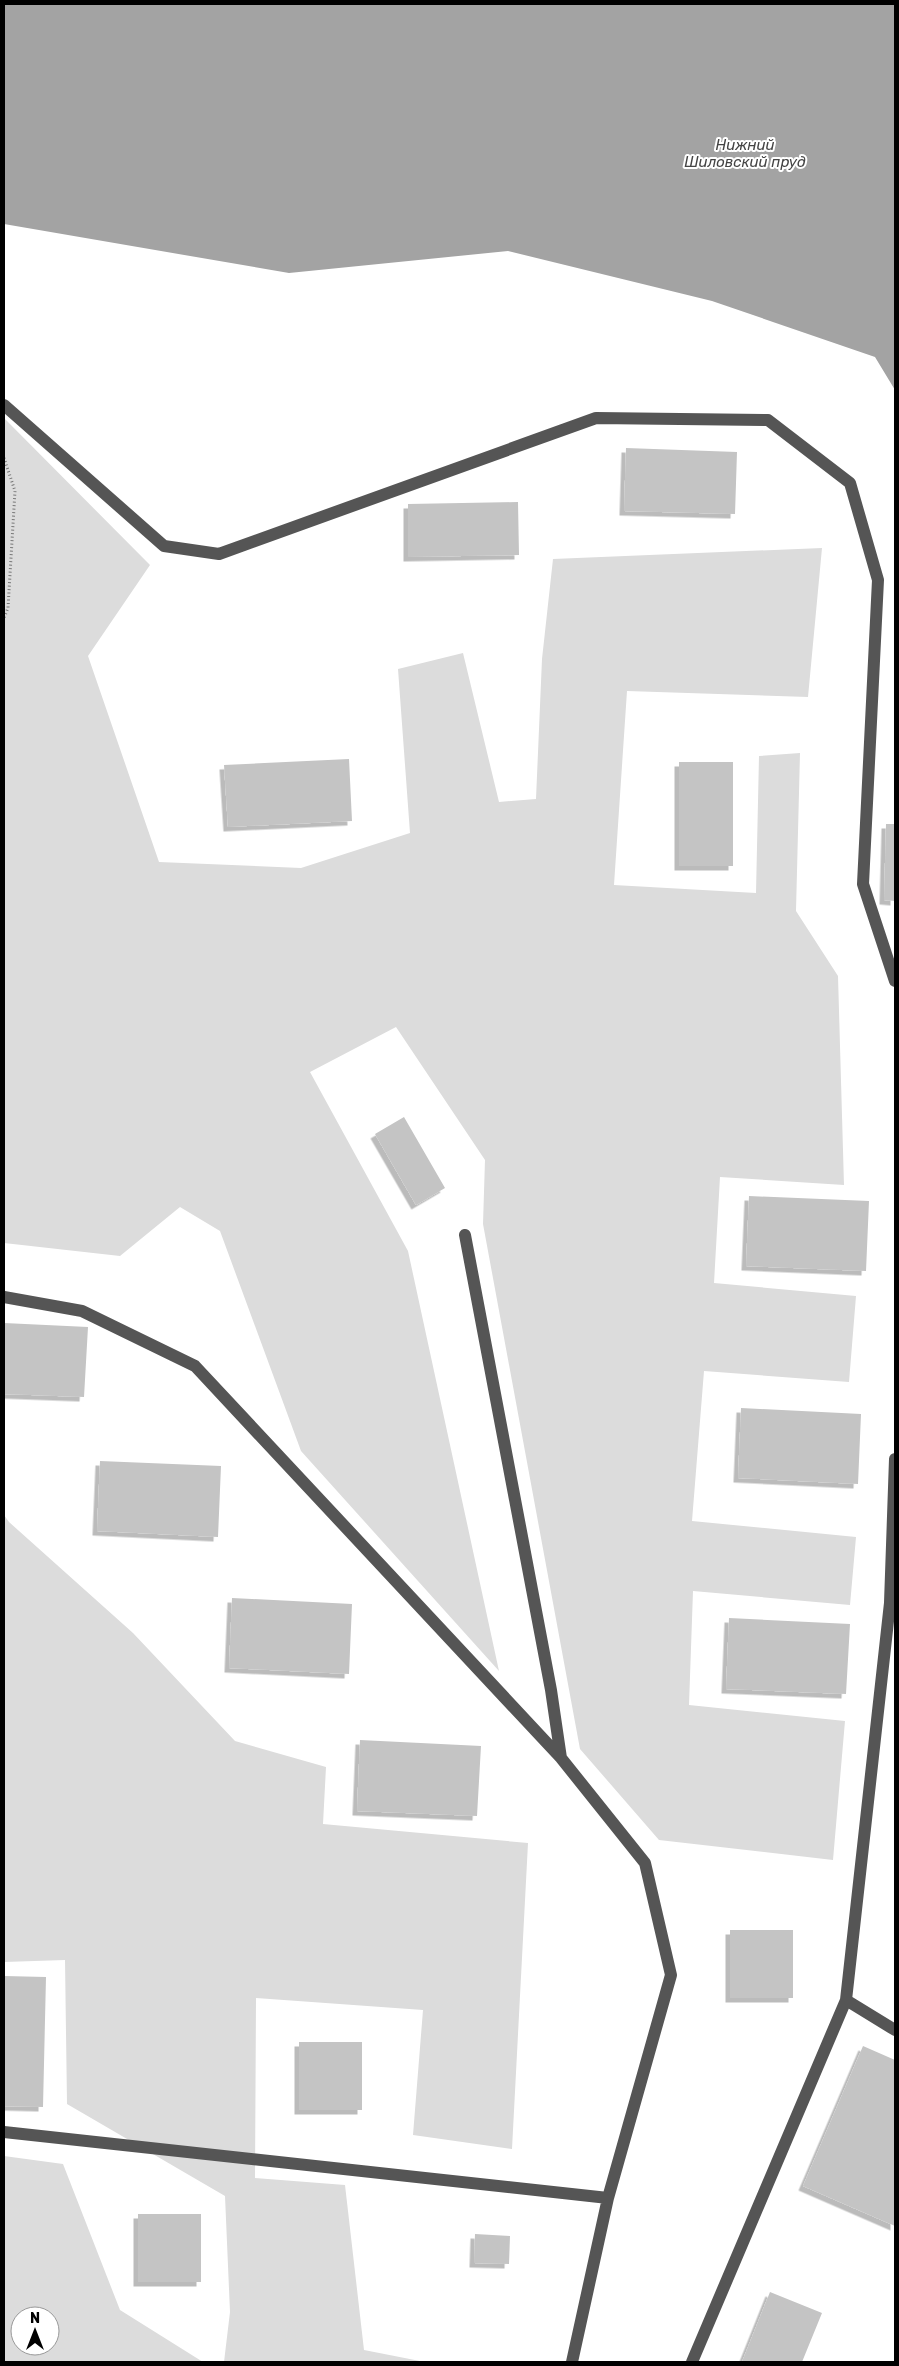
<svg xmlns="http://www.w3.org/2000/svg" width="899" height="2366" font-family="Rubik,sans-serif">
	<style>
		.green { fill: #dcdcdc; fill-rule: evenodd }
		.water { fill: #a3a3a3 }
		.building { fill: #c4c4c4; filter: url(#shadow) }
		.lines { fill: none; stroke-linecap: round; stroke-linejoin: round }
		.path { stroke: #777; stroke-width: 3; stroke-dasharray: 1 2.5; stroke-linecap: butt }
		.minor { stroke: #555; stroke-width: 12 }
		.labels { text-anchor: middle; dominant-baseline: central; stroke-width: 4; stroke-linejoin: round; paint-order: stroke }
		.water-label { font-size: 15px; font-style: italic; fill: #444; stroke: #fff }
	</style>
	<defs>
		<filter id="shadow"><feDropShadow dx="-4.5" dy="4.5" stdDeviation="0" flood-color="#0004"/></filter>
	</defs>
	<rect width="100%" height="100%" fill="#fff"/>
	<!-- green -->
	<path class="green" d="M4 418 150 565 88 656 159 862 301 868 410 833 398 669 463 653 499 802 536 799 542 659 553 559 822 548 808 697 627 691 614 885 756 893 759 756 800 753 796 911 838 976 844 1185 720 1177 714 1283 856 1296 849 1382 704 1371 692 1521 856 1537 850 1605 693 1591 689 1705 845 1721 833 1860 659 1840 580 1749 483 1224 485 1160 396 1027 310 1072 408 1251 499 1671 301 1451 220 1231 180 1207 120 1256 4 1243Z
		M4 1515 9 1522 133 1633 235 1741 326 1767 323 1824 528 1843 512 2149 413 2135 423 2010 256 1998 255 2178 345 2185 364 2350 425 2362H224L230 2312 225 2196 67 2104 65 1960 4 1962Z
		M4 2156 63 2164 120 2310 203 2362H4ZM20 2316H50V2346H20Z"/>
	<!-- water -->
	<path class="water" d="M4 4H895V390L875 357 712 301 508 251 289 273 4 224Z"/>
	<!-- building -->
	<path class="building" d="M626 448 737 452 735 514 624 511Z
		M518 502 519 555 408 557V504Z
		M349 759 352 821 228 827 224 765Z
		M679 762H733V866H679Z
		M886 824H895V901L884 900Z
		M404 1117 445 1188 416 1205 375 1134Z
		M749 1196 869 1201 866 1271 746 1266Z
		M4 1323 88 1327 84 1397 4 1394Z
		M741 1408 861 1414 858 1484 738 1478Z
		M100 1461 221 1466 218 1537 97 1531Z
		M232 1598 352 1604 349 1674 229 1668Z
		M729 1618 850 1624 846 1694 726 1689Z
		M360 1740 481 1746 477 1816 357 1811Z
		M730 1930H793V1998H730Z
		M4 1976 46 1977 43 2107 4 2106Z
		M299 2042H362V2110H299Z
		M863 2046 895 2060V2226L803 2186Z
		M138 2214H201V2282H138Z
		M475 2234 510 2236 509 2264 474 2263Z
		M770 2292 822 2313 802 2362H742Z"/>
	<g class="lines">
		<!-- path -->
		<path class="path" d="M4 458 15 491 8 608 4 618"/>
		<!-- minor -->
		<path class="minor" d="M4 405 164 546 219 554 596 418 768 420 850 483 878 580 863 884 895 981
			M465 1235 551 1690 561 1758
			M4 1297 82 1311 195 1366 561 1758 645 1863 671 1975 608 2198 572 2362
			M846 2000 895 2030
			M4 2132 608 2198
			M692 2362 846 2000 890 1603 895 1459"/>
	</g>
	<g class="labels">
		<!-- water labels -->
		<g class="water-label">
			<text x="745" y="145">Нижний<tspan x="745" dy="17">Шиловский пруд</tspan></text>
		</g>
	</g>
	<!-- border -->
	<rect width="899" height="2366" fill="none" stroke="#000000" stroke-width="10"/>
	<!-- north arrow -->
	<g transform="translate(35 2331)"><circle r="24" fill="#ffffff" stroke="#999999"/>
	<path d="M0-4L9 19L0 12L-9 19Z" fill="#000000"/>
	<text y="-8" font-size="14" font-weight="bold" text-anchor="middle" fill="#000000">N</text>
	</g>
</svg>
